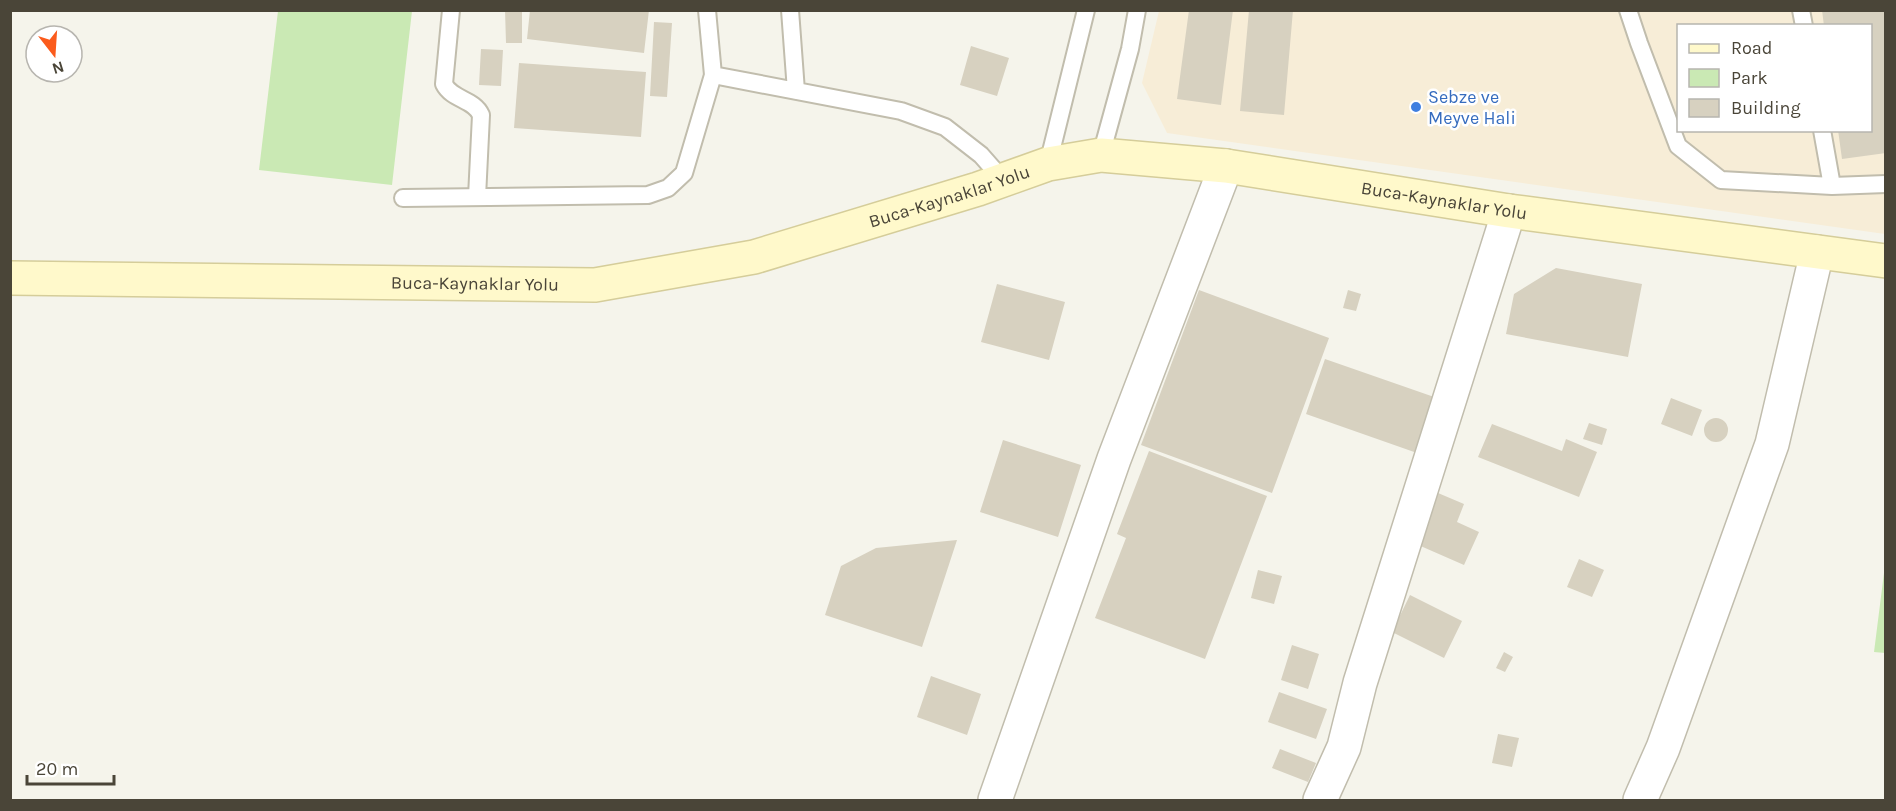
<svg xmlns="http://www.w3.org/2000/svg" width="1896" height="811" font-family="Karla,sans-serif">
	<style>
		.commercial { fill: #f7edd7; fill-rule: evenodd }
		.green { fill: #cae9b4 }
		.building { fill: #d7d1c0 }
		.lines { fill: none; stroke-linecap: round; stroke-linejoin: round }
		.lane-casing { stroke: #c1bdad; stroke-width: 20 }
		.street-casing { stroke: #c1bdad; stroke-width: 36 }
		.secondary-casing { stroke: #d5cd9a; stroke-width: 36 }
		.lane { stroke: #fff; stroke-width: 16 }
		.street { stroke: #fff; stroke-width: 33 }
		.secondary { stroke: #fff9cb; stroke-width: 33 }
		.shop-dot { fill: #3f7fe0; stroke: #fff; stroke-width: 2 }
		.labels { text-anchor: middle; dominant-baseline: central; stroke-width: 5; stroke-linejoin: round; paint-order: stroke }
		.shop-label { font-size: 18px; fill: #366cbe; stroke: #fff; text-anchor: start }
		.street-label { font-size: 18px; fill: #4a4538; stroke: #fff }
	</style>
	<rect width="100%" height="100%" fill="#f5f4eb"/>
	<!-- commercial -->
	<path class="commercial" d="M1159 11H1885V234L1167 133 1142 83ZM1678 26H1870V130H1678Z"/>
	<!-- green -->
	<path class="green" d="M278 11H412L392 185 259 170Z
		M1885 565 1886 653H1885L1874 652Z"/>
	<!-- building -->
	<path class="building" d="M505 10H522V43H506Z
		M530 10H649L644 53 527 39Z
		M1189 10H1233L1221 105 1177 99Z
		M1249 10H1293L1284 115 1240 111Z
		M1822 10H1886V153L1842 159 1838 130H1870V26H1824Z
		M654 22 672 23 667 97 650 96Z
		M971 46 1009 58 997 96 960 85Z
		M481 49 503 50 501 86 479 85Z
		M519 63 646 72 641 137 514 128Z
		M1556 268 1642 284 1628 357 1506 334 1514 294Z
		M997 284 1065 302 1049 360 981 342Z
		M1199 290 1329 338 1272 493 1141 445Z
		M1348 290 1361 294 1356 311 1343 308Z
		M1325 359 1437 398 1417 453 1306 414Z
		M1671 398 1702 410 1692 436 1661 424Z
		M1704 430a12 12 0 1 1 24 0a12 12 0 1 1-24 0Z
		M1589 423 1607 429 1602 445 1583 439Z
		M1492 424 1562 451 1566 439 1597 452 1579 497 1478 457Z
		M1003 440 1081 465 1058 537 980 512Z
		M1149 451 1267 496 1205 659 1095 618 1126 538 1117 534Z
		M1438 493 1464 504 1457 522 1479 532 1464 565 1416 544Z
		M957 540 922 647 825 615 841 566 876 548Z
		M1579 559 1604 570 1592 597 1567 587Z
		M1258 570 1282 576 1274 604 1251 598Z
		M1410 595 1462 621 1444 658 1392 632Z
		M1292 645 1319 654 1308 689 1281 680Z
		M1504 652 1513 657 1505 672 1496 668Z
		M931 676 981 694 967 735 917 717Z
		M1279 692 1327 709 1316 739 1268 722Z
		M1498 734 1519 738 1512 767 1492 763Z
		M1280 749 1316 763 1308 782 1272 768Z"/>
	<g class="lines">
		<!-- lane casing -->
		<g class="lane-casing">
			<path id="lane" d="M451 10 444 84C452 100 474 99 481 115L477 197
				M707 10 713 75
				M790 10 796 91
				M1628 10 1639 43 1678 146 1721 180 1832 186 1886 184
				M1801 10 1804 26
				M1822 130 1832 186
				M1101 155 1130 49 1137 10
				M1048 164 1086 10
				M403 198 648 195 668 188 684 173 713 75 901 111 945 127 981 155 1003 180"/>
		</g>
		<!-- street casing -->
		<g class="street-casing">
			<path id="street" d="M995 800 1114 459 1226 166
				M1320 800 1344 747 1360 683 1509 211
				M1640 800 1663 748 1772 444 1817 252"/>
		</g>
		<!-- secondary casing -->
		<g class="secondary-casing">
			<g id="secondary">
				<path id="s1" d="M10 278 595 285 754 257 978 189 1048 164 1101 155 1226 166 1509 211 1886 261"/>
			</g>
		</g>
		<!-- lane -->
		<use href="#lane" class="lane"/>
		<!-- street -->
		<use href="#street" class="street"/>
		<!-- secondary -->
		<use href="#secondary" class="secondary"/>
	</g>
	<!-- markers -->
	<circle class="shop-dot" cx="1416" cy="107" r="6"/>
	<g class="labels">
		<!-- shop labels -->
		<g class="shop-label">
			<text x="1428" y="97">Sebze ve<tspan x="1428" dy="21">Meyve Hali</tspan></text>
		</g>
		<!-- street labels -->
		<g class="street-label">
			<text stroke="none"><textPath href="#s1" startOffset="951">Buca-Kaynaklar Yolu</textPath></text>
			<text stroke="none"><textPath href="#s1" startOffset="1455">Buca-Kaynaklar Yolu</textPath></text>
			<text stroke="none"><textPath href="#s1" startOffset="465">Buca-Kaynaklar Yolu</textPath></text>
		</g>
	</g>
	<!-- border -->
	<rect width="1896" height="811" fill="none" stroke="#4a4538" stroke-width="24"/>
	<!-- legend -->
	<rect x="1677" y="24" width="195" height="108" fill="#ffffff" stroke="#b7b5af" stroke-width="1.5"/>
	<rect x="1689" y="44" width="30" height="9" fill="#fff9cb" stroke="#b7b5af" stroke-width="1.5"/>
	<text x="1731" y="54" font-size="18" fill="#4a4538">Road</text>
	<rect x="1689" y="69" width="30" height="18" fill="#cae9b4" stroke="#b7b5af" stroke-width="1.5"/>
	<text x="1731" y="84" font-size="18" fill="#4a4538">Park</text>
	<rect x="1689" y="99" width="30" height="18" fill="#d7d1c0" stroke="#b7b5af" stroke-width="1.5"/>
	<text x="1731" y="114" font-size="18" fill="#4a4538">Building</text>
	<!-- north arrow -->
	<g transform="translate(54 54) rotate(163)"><circle r="28" fill="#ffffff" stroke="#b7b5af" stroke-width="1.5"/>
	<path d="M0-4.5L10 22L0 15L-10 22Z" fill="#fb5b1c"/>
	<text y="-9" font-size="16" font-weight="bold" text-anchor="middle" fill="#4a4538">N</text>
	</g>
	<!-- scale -->
	<path d="M27 775v9h87v-9" fill="none" stroke="#4a4538" stroke-width="3"/>
	<text x="36" y="775" font-size="18" fill="#4a4538" stroke="#ffffff" stroke-width="4.5" paint-order="stroke">20 m</text>
</svg>
